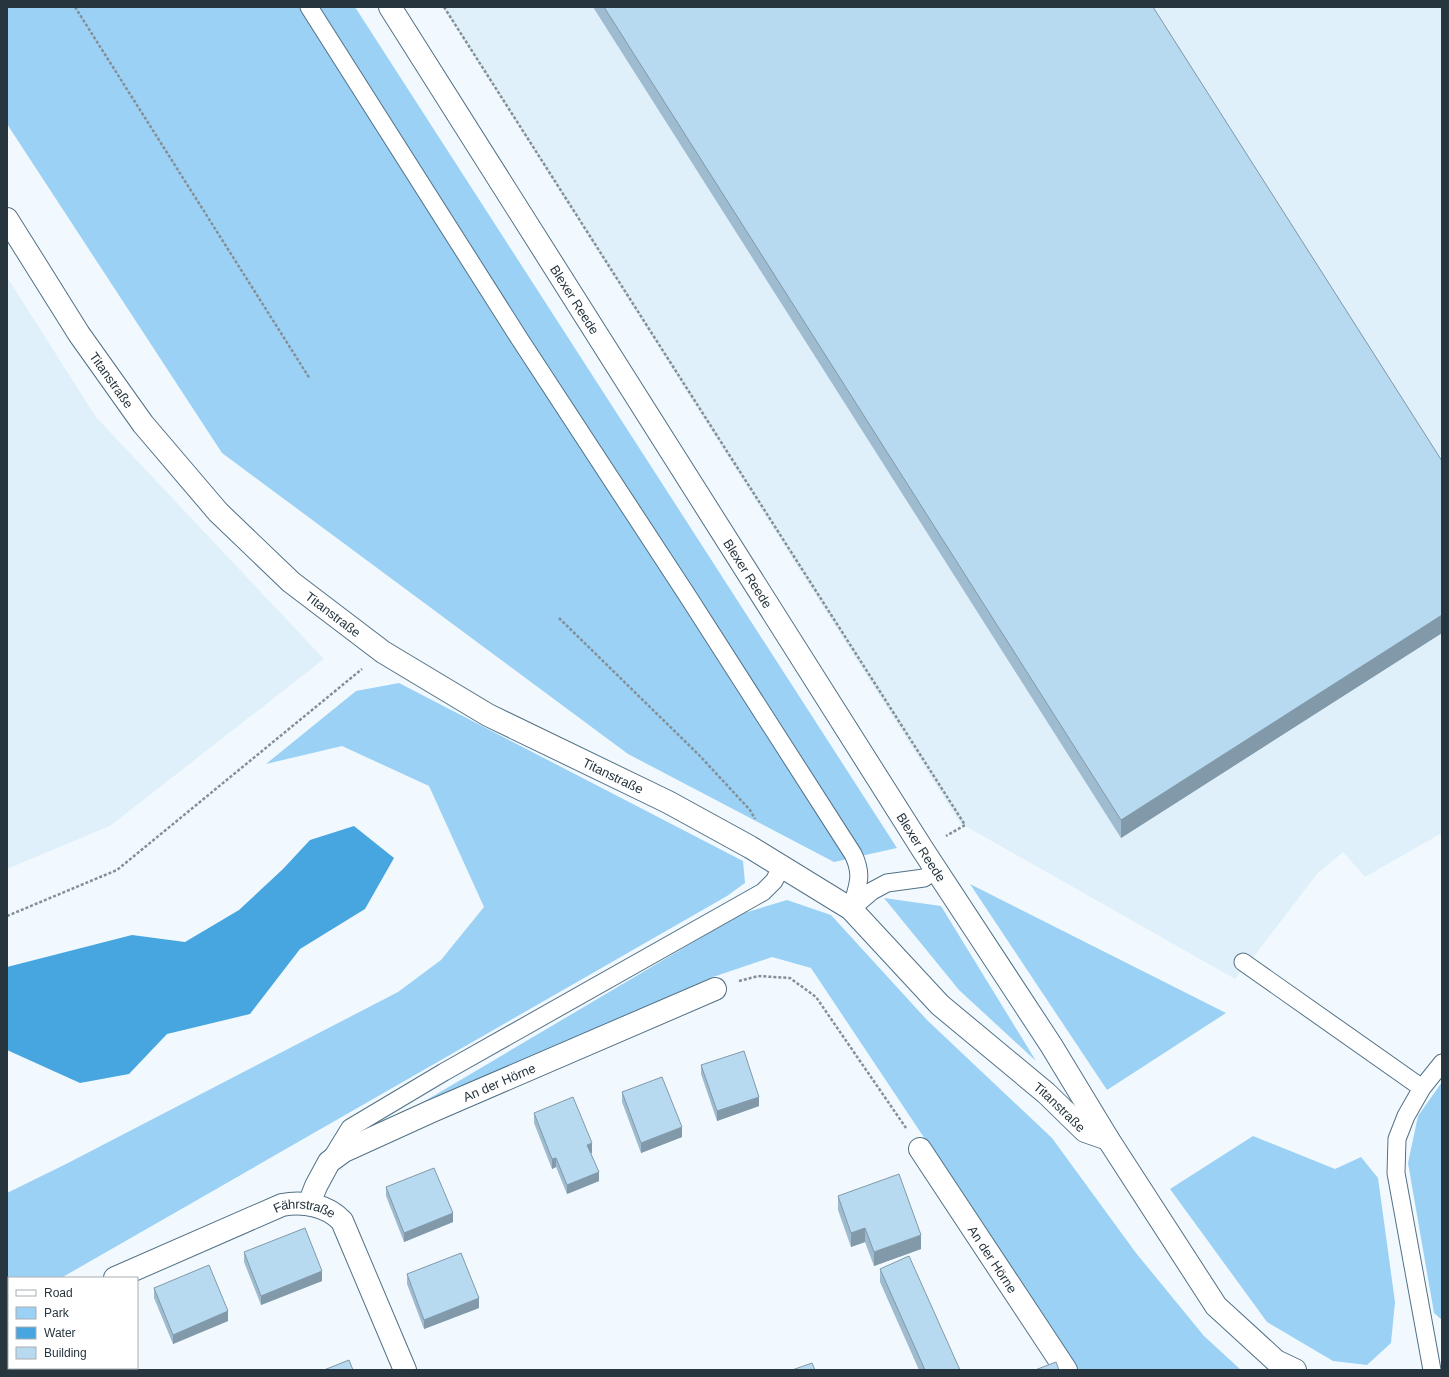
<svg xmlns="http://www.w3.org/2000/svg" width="1449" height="1377" font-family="Arial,sans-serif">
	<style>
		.built { fill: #dff0fb }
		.green { fill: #9bd1f5 }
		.water { fill: #47a6df }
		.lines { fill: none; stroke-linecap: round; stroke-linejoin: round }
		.lane-casing { stroke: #527186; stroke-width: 19 }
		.street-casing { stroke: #527186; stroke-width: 24 }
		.secondary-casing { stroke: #527186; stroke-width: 24 }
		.path { stroke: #848f96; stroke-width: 2.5; stroke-dasharray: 3 2; stroke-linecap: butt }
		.lane { stroke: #fff; stroke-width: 17 }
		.street { stroke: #fff; stroke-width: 22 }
		.secondary { stroke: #fff; stroke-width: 22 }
		.wall { fill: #9ebbcf }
		.shaded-wall { fill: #8199a9 }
		.building { fill: #b8daf1; stroke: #8199a9 }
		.labels { text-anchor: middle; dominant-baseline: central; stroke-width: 4; stroke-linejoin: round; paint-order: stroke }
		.street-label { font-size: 13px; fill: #27353e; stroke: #fff }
	</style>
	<rect width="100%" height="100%" fill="#f2f9fe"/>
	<!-- built -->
	<path class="built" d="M443 7H1442V833L1365 877 1343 852 1317 874 1255 955 1235 979 960 823Z
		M7 277 96 417 324 659 110 826 7 869Z"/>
	<!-- green -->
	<path class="green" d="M7 7H355L897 848 834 862 628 754 222 453 7 124Z
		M399 683 743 861 745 883 727 896 61 1278H9V1305L7 1306V1193L66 1164 398 992 441 960 484 907 429 786 342 746 266 764 356 691Z
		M970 884 1226 1013 1107 1090Z
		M884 898 941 906 1036 1061 959 990Z
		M787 900 831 915 927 1020 1052 1138 1136 1253 1204 1336 1241 1370H1079L811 968 772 957 713 977 408 1111 741 914Z
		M1442 1082V1320L1434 1313 1408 1163 1418 1116Z
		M1253 1136 1335 1169 1361 1157 1378 1178 1395 1302 1391 1343 1367 1365 1333 1361 1267 1322 1170 1189Z"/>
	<!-- water -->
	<path class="water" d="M354 826 394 858 365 909 300 949 250 1014 167 1034 129 1074 80 1083 7 1050V967L132 935 185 942 239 910 283 869 310 840Z"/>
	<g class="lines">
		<!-- lane casing -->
		<g class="lane-casing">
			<path id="lane" d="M309 7 519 338 687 595 853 854C864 876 857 887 851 909
				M851 909 872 891 887 883 924 878 936 870
				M1243 962 1422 1088
				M331 1159 350 1128 444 1072 763 892 774 881 782 866
				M1432 1370 1396 1173 1397 1139 1406 1116 1422 1088 1442 1063"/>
		</g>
		<!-- street casing -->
		<g class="street-casing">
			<g id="street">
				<path id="s1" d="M390 7 923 850 1051 1045 1108 1139 1216 1306 1276 1361 1295 1370"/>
				<path id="s2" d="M7 219 79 334 143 424 218 512 291 582 383 652 488 715 668 802 750 847 851 909 940 1005 1046 1093 1085 1131 1108 1139"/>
				<path id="s3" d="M920 1149 1066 1370"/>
				<path id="s4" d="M309 1204 316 1186 329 1162 344 1151 432 1111 715 989"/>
			</g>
		</g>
		<!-- secondary casing -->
		<g class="secondary-casing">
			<g id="secondary">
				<path id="s5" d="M115 1278 282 1205C303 1201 327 1205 342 1221L405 1370"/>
				<path d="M7 1323 9 1322"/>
			</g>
		</g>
		<!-- path -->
		<path class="path" d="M75 7 310 379
			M444 7 965 825 946 836
			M559 618 699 755 750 810 755 819
			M7 916 117 870 362 669
			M739 981 758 976 790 978 816 997 906 1128"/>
		<!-- lane -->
		<use href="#lane" class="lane"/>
		<!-- street -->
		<use href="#street" class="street"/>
		<!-- secondary -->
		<use href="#secondary" class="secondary"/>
	</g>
	<!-- wall -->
	<path class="wall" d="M593 7H1153L1442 461V633L1121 838Z
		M701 1065 759 1106 717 1121 701 1074Z
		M622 1092 682 1137 641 1153 622 1102Z
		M534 1113 592 1153H591L599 1181 567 1194 556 1167 552 1169 534 1123Z
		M386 1187 453 1222 404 1242 386 1196Z
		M838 1196 921 1249 874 1266 865 1242 851 1247 838 1210Z
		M244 1252 322 1281 261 1305 244 1262Z
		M880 1269 960 1370H919L880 1282Z
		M407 1274 479 1308 424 1329 407 1284Z
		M154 1288 228 1321 173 1344 154 1298Z
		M74 1368H128V1369L125 1370H74Z"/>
	<!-- shaded-wall -->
	<path class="shaded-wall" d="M1442 615V633L1121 838V820Z
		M759 1097V1106L717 1121V1111Z
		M682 1127V1137L641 1153V1143Z
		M592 1143V1153L587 1154V1145Z
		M556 1158V1167L552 1169V1159Z
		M599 1172V1181L567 1194V1185Z
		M453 1213V1222L404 1242V1233Z
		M865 1228V1242L851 1247V1233Z
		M921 1235V1249L874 1266V1252Z
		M322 1271V1281L261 1305V1296Z
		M479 1298V1308L424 1329V1320Z
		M228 1311V1321L173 1344V1335Z
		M106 1368H128V1369L125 1370H101Z"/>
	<!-- building -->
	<path class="building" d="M604 7H1153L1442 461V615L1121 820Z
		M744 1051 759 1097 717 1111 701 1065Z
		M662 1077 682 1127 641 1143 622 1092Z
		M573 1097 592 1143 587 1145 599 1172 567 1185 556 1158 552 1159 534 1113Z
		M434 1168 453 1213 404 1233 386 1187Z
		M899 1174 921 1235 874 1252 865 1228 851 1233 838 1196Z
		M305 1228 322 1271 261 1296 244 1252Z
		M461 1253 479 1298 424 1320 407 1274Z
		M909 1256 960 1370H925L880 1269Z
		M209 1265 228 1311 173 1335 154 1288Z
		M9 1355V1368H29V1370H7V1356Z
		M349 1360 353 1370H324Z
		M1056 1362 1059 1370H1035Z
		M812 1363 815 1370H792Z
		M77 1368H106L101 1370H78Z"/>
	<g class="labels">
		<!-- street labels -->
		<g class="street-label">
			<text stroke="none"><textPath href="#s1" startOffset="346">Blexer Reede</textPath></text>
			<text stroke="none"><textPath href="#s2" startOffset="192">Titanstraße</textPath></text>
			<text stroke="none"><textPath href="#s1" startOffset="670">Blexer Reede</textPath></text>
			<text stroke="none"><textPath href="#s2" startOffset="516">Titanstraße</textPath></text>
			<text stroke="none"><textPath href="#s2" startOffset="840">Titanstraße</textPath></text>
			<text stroke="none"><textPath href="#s1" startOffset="994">Blexer Reede</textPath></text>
			<text stroke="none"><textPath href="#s4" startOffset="235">An der Hörne</textPath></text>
			<text stroke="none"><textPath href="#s2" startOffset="1401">Titanstraße</textPath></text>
			<text stroke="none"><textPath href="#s5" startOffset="205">Fährstraße</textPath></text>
			<text stroke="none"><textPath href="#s3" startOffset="132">An der Hörne</textPath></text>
		</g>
	</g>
	<!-- border -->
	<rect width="1449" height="1377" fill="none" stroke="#27353e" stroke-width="16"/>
	<!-- legend -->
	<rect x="8" y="1277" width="130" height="92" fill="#ffffff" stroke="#a9aeb2"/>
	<rect x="16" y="1290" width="20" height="6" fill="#ffffff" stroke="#a9aeb2"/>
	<text x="44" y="1297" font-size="12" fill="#27353e">Road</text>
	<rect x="16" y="1307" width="20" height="12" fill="#9bd1f5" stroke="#a9aeb2"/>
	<text x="44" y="1317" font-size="12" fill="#27353e">Park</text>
	<rect x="16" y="1327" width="20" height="12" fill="#47a6df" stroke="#a9aeb2"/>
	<text x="44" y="1337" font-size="12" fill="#27353e">Water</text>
	<rect x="16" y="1347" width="20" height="12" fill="#b8daf1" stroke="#a9aeb2"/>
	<text x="44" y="1357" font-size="12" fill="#27353e">Building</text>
</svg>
